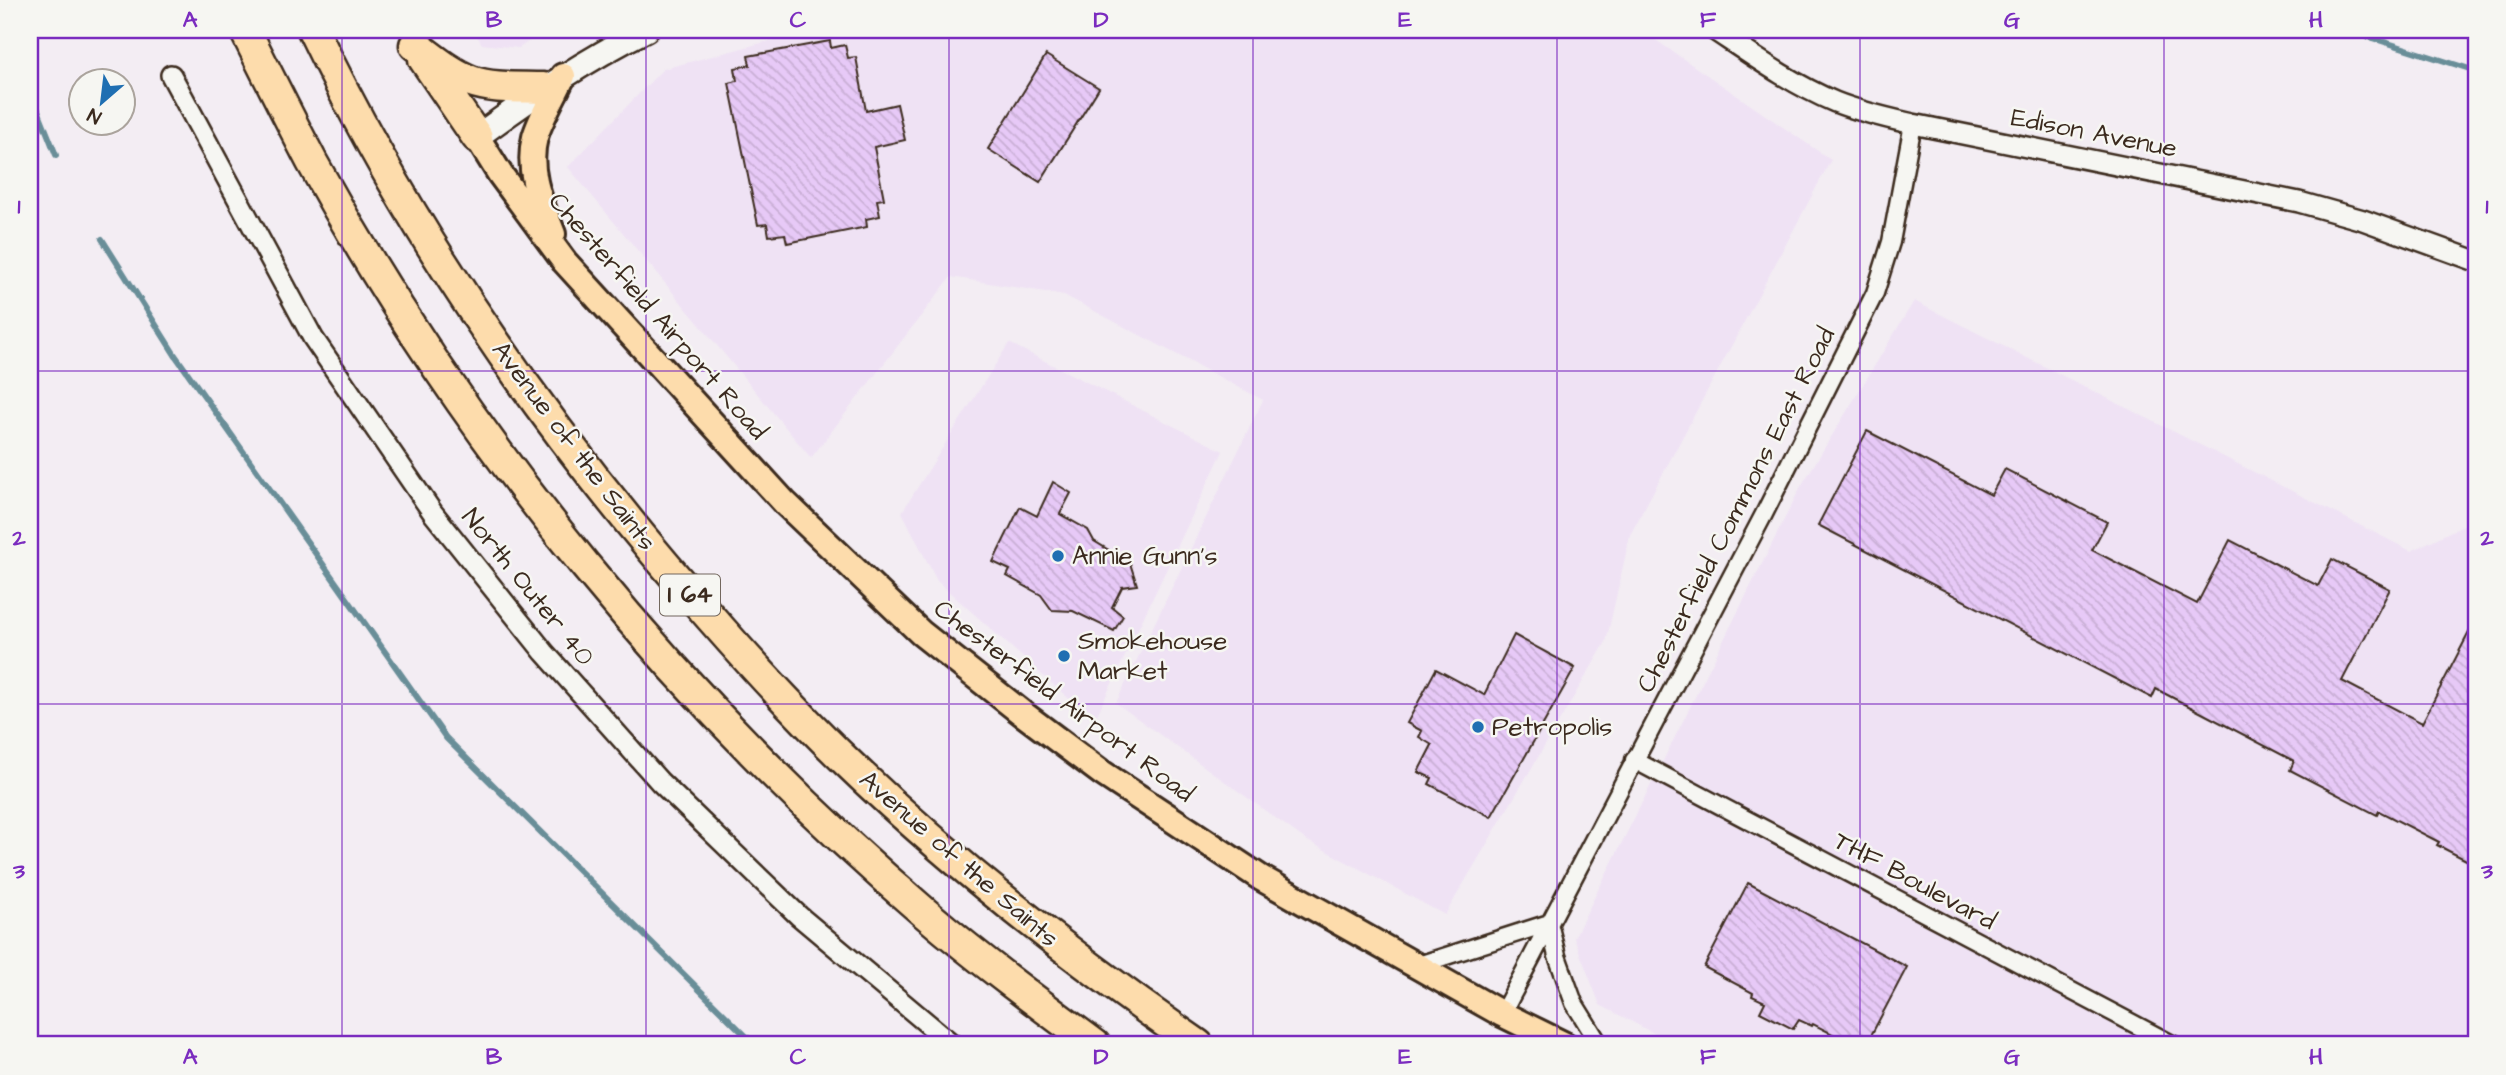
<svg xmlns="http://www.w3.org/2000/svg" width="2506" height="1075" font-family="'Architects Daughter',sans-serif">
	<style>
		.built { fill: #efe2f4 }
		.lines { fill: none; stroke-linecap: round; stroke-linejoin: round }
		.stream { stroke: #698e98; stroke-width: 6 }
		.building { fill: url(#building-back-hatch); stroke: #3b2a1e; stroke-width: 2 }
		.minor-casing { stroke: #3b2a1e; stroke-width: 21 }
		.tertiary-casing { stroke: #3b2a1e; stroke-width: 24 }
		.secondary-casing { stroke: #3b2a1e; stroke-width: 28 }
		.primary-casing { stroke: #3b2a1e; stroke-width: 30 }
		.motorway-casing { stroke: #3b2a1e; stroke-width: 35 }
		.minor { stroke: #f6f6f2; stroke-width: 16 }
		.tertiary { stroke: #f6f6f2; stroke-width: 19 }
		.secondary { stroke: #f6f6f2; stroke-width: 23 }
		.primary { stroke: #fddcac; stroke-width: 24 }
		.motorway { stroke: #fddcac; stroke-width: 30 }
		.grid { fill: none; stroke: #7b2cbf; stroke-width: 2; stroke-opacity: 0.55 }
		.poi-dot { fill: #1f6fb2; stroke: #f6f6f2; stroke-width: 2.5 }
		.labels { text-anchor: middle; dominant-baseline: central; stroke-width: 5; stroke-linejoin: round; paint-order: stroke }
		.shield { fill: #f6f6f2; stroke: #73675e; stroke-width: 2 }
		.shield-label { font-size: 24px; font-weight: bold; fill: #3b2a1e }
		.street-label { font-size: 26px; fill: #3b2a1e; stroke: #f6f6f2 }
		.poi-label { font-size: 26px; fill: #3b2a1e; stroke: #f6f6f2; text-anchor: start }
		.neatline { fill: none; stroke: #7b2cbf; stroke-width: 2.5 }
		.grid-label { font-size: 23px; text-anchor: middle; font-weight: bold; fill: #7b2cbf }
	</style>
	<defs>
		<pattern id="building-back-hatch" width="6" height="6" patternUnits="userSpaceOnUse" patternTransform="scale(1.75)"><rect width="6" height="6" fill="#e7c9f7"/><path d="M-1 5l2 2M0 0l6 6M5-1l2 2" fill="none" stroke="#c7add3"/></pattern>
	</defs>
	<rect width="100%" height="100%" fill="#f3edf3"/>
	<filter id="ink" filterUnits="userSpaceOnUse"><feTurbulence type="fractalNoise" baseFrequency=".0143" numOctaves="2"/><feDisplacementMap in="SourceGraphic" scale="14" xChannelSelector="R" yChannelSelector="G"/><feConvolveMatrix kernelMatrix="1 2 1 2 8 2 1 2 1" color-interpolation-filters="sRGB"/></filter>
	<g filter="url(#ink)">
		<!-- built -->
		<path class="built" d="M473 30H546L519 48 482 44Z
			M811 30H1641L1831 160 1630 535 1606 642 1445 915 1306 840 1116 703 1263 400 1064 295 951 277 811 458 568 167 663 69Z
			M1914 301 2411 551 2476 519V1045H1676L1600 1005 1574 938 1800 488Z
			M1009 343 1223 451 1094 721 937 581 902 512Z"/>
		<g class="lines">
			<!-- stream -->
			<path class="stream" d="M2347 30 2476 71
				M30 90 56 155
				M102 239 175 355 446 738 755 1045"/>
		</g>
		<!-- building -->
		<path class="building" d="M830 41 831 48 845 45 848 58 856 57 866 111 897 104 905 140 874 147 884 199 877 200 880 216 866 219 867 227 787 243 785 234 769 236 767 224 758 225 729 83 737 81 735 68 750 65 748 56Z
			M1046 55 1099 88 1040 182 988 149Z
			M1867 431 1991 495 2005 469 2107 522 2092 550 2197 604 2230 540 2318 586 2332 559 2390 589 2342 681 2422 723 2476 619V865L2437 845 2439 842 2379 811 2377 815 2290 770 2294 761 2156 689 2152 698 1818 525Z
			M1053 482 1071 493 1060 514 1088 530 1094 541 1122 558 1127 554 1137 585 1122 587 1112 607 1123 616 1114 631 1073 611 1052 610 1041 595 1007 576 1010 570 993 562 1020 507 1037 516Z
			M1514 635 1575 668 1491 817 1429 784 1432 778 1418 772 1432 745 1419 737 1422 731 1407 723 1436 669 1484 695Z
			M1748 883 1907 967 1866 1045H1854L1813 1024 1812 1026 1799 1020 1793 1029 1760 1012 1765 1002 1752 996 1753 993 1704 967Z"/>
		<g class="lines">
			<!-- minor casing -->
			<g class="minor-casing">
				<path id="minor" d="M1634 760 2174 1045
					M1549 923 1557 956 1574 1003 1600 1045
					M1415 966 1549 923
					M1502 1014 1763 516 1875 293 1891 242 1913 124"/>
			</g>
			<!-- tertiary casing -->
			<g class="tertiary-casing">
				<path id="tertiary" d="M1714 30C1753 56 1792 84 1835 102 1860 112 1887 118 1913 124L2299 202 2363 220 2476 261
					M171 75 313 338 433 513 544 652 660 782 799 916 953 1045"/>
			</g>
			<!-- secondary casing -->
			<g class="secondary-casing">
				<path id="secondary" d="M477 137C531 97 585 60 646 30"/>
			</g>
			<!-- primary casing -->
			<g class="primary-casing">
				<path id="primary" d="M477 137 500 174 564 261 785 503 921 633 1022 713 1102 773 1261 878 1502 1014 1565 1045
					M553 234C541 203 526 171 535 137 541 117 554 96 563 76"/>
			</g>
			<!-- motorway casing -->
			<g class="motorway-casing">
				<path id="motorway" d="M245 30C267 74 289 118 312 162 468 446 679 702 925 913 980 960 1038 1003 1095 1045
					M313 30C416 244 553 440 711 618 754 667 799 716 847 762 956 867 1074 959 1198 1045
					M415 45C433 58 450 73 471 81 493 89 520 87 543 88
					M424 59 477 137"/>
			</g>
			<!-- minor -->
			<use href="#minor" class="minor"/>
			<!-- tertiary -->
			<use href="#tertiary" class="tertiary"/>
			<!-- secondary -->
			<use href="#secondary" class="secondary"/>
			<!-- primary -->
			<use href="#primary" class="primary"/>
			<!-- motorway -->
			<use href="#motorway" class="motorway"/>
		</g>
	</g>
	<!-- grid -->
	<path class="grid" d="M342 30V1045M646 30V1045M949 30V1045M1253 30V1045M1557 30V1045M1860 30V1045M2164 30V1045M30 371H2476M30 704H2476"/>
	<!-- markers -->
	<g class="poi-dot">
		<circle cx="1058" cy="556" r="7"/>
		<circle cx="1064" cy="656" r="7"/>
		<circle cx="1478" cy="727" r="7"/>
	</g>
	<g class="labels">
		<!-- shield labels -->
		<rect class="shield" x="660" y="574.5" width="60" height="41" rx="5"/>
		<g class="shield-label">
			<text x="690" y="595">I 64</text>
		</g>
		<!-- street labels -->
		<g class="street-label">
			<text transform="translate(2094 133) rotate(11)">Edison Avenue</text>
			<text transform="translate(658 316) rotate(49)">Chesterfield Airport Road</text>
			<text transform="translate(574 446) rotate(53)">Avenue of the Saints</text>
			<text transform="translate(1736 510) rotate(-63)">Chesterfield Commons East Road</text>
			<text transform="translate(528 587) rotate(51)">North Outer 40</text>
			<text transform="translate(1064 701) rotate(37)">Chesterfield Airport Road</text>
			<text transform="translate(959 859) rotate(41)">Avenue of the Saints</text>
			<text transform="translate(1915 881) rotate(28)">THF Boulevard</text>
		</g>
		<!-- poi labels -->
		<g class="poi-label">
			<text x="1072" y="556">Annie Gunn's</text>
			<text x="1078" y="641">Smokehouse<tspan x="1078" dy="30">Market</tspan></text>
			<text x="1492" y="727">Petropolis</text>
		</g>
	</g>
	<!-- margin -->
	<rect width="2506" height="1075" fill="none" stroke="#f6f6f2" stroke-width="77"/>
	<!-- north arrow -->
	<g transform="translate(102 102) rotate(208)"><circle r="33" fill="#f6f6f2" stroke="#aba49d" stroke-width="2"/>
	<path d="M0-5L12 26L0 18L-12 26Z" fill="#1f6fb2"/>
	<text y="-10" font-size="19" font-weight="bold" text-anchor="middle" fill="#3b2a1e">N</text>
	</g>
	<rect x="38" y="38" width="2430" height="998" class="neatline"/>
	<g class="grid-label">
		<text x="190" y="27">A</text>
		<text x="494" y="27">B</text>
		<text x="798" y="27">C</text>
		<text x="1101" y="27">D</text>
		<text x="1405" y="27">E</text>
		<text x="1708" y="27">F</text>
		<text x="2012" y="27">G</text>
		<text x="2316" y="27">H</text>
		<text x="19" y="213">1</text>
		<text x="2487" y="213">1</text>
		<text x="19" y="545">2</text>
		<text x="2487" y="545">2</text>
		<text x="19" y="878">3</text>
		<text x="2487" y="878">3</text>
		<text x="190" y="1064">A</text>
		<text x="494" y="1064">B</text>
		<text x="798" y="1064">C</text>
		<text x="1101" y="1064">D</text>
		<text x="1405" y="1064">E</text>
		<text x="1708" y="1064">F</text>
		<text x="2012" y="1064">G</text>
		<text x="2316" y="1064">H</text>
	</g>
</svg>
